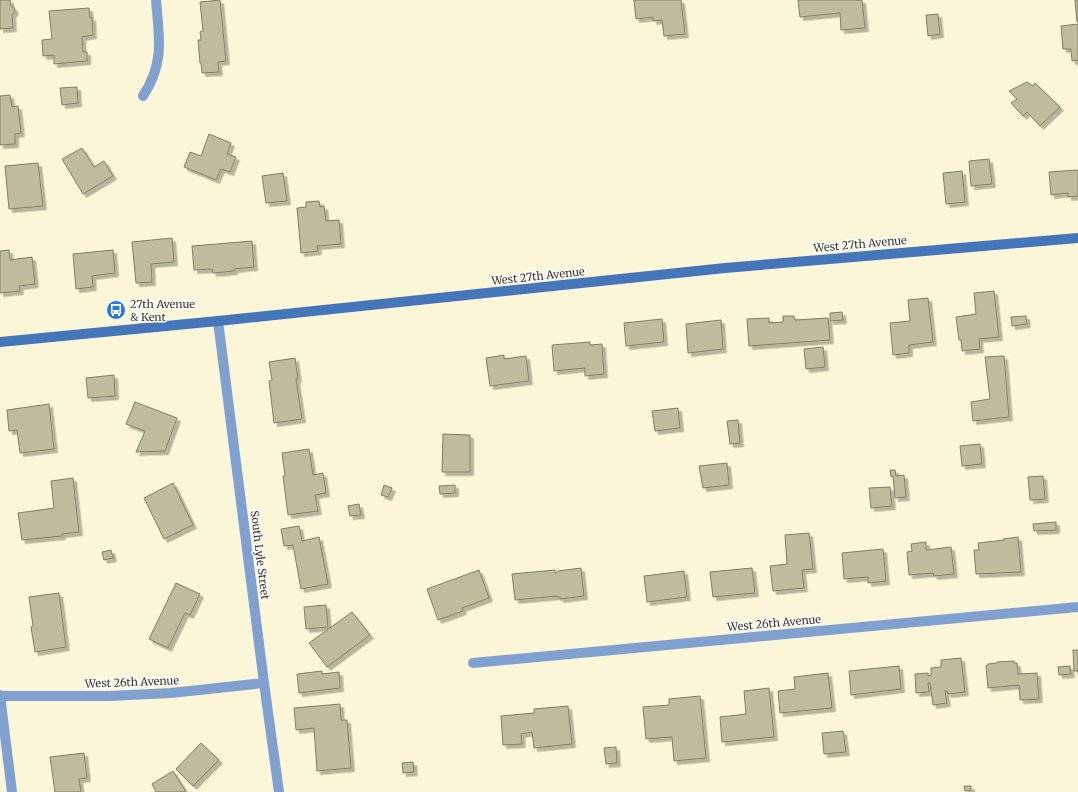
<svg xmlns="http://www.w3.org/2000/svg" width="1078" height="792" font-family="Merriweather,serif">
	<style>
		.building { fill: #bfbb9d; stroke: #817d61; filter: url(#shadow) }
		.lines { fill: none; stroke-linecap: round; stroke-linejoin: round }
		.minor { stroke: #80a0cf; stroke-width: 10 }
		.secondary { stroke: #4676ba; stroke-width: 10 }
		.labels { text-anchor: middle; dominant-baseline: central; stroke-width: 3; stroke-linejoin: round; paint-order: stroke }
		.street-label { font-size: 11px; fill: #39372b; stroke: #fff }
		.poi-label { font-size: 11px; fill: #39372b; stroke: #fff; text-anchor: start }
	</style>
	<defs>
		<filter id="shadow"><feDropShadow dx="3.5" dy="3.5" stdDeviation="0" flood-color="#0004"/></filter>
	</defs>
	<rect width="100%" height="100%" fill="#faf6d7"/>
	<!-- building -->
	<path class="building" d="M0 0H10L11 6 14 8 15 11 12 15 13 28 0 29Z
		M220 0 226 61 218 62 219 72 202 73 201 63H200L198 40H201L200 32 203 31 200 2Z
		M634 0H681L685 34 664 36 662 20 653 21V17L636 19Z
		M798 0H862L865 28 841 30 840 13 800 17Z
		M1075 0H1078V22H1077Z
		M89 8 90 18 92 17 93 35 82 37 83 52H87V61L54 64V55L43 56 42 40 52 39 49 11Z
		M938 14 940 34 928 36 926 15Z
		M1078 24V60L1072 61 1071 49H1063L1061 26Z
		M1027 82 1033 86 1035 83 1060 107 1040 126 1027 112 1023 116 1011 103 1017 99 1009 91Z
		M77 87 78 103 62 105 60 88Z
		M10 95 12 107 18 106 21 133 15 134V144L0 145V96Z
		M209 134 231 143 227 154 236 157 230 172 221 169 216 180 184 167 190 152 201 156Z
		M82 148 94 167 104 161 113 176 83 194 62 159Z
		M989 159 992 184 971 186 969 161Z
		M38 163 43 206 9 209 5 166Z
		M1078 170V196L1068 197V193L1051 195 1049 172Z
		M962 171 965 202 946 204 943 173Z
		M283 173 287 201 266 203 262 176Z
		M319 201 320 207 324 206 326 221 339 220 341 244 317 246 318 251 301 253 297 208 306 207V202Z
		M172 238 174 262 151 264 152 282 136 283 132 242Z
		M252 241 254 267 234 269V271L213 273 212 269 194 270 192 246Z
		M9 250 10 260 32 257 35 284 19 286 20 291 0 293V251Z
		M113 250 115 273 92 276 93 287 76 289 73 254Z
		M994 291 999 337 979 339 980 349 962 351 961 340H959L956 317 976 314 974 293Z
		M928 298 933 342 909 345V353L893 355 890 323 910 321 908 300Z
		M842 312 843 320 830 321V313Z
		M783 316H794L795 320 828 318 830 340 749 346 747 319 769 318V323L783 322Z
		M1026 316 1027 324 1012 326 1011 317Z
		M662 319 664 342 626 346 624 323Z
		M721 320 723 349 688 353 686 324Z
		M590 342V345L602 344 604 374 585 376V368L554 371 552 345Z
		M823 347 825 367 806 369 804 349Z
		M504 355V359L526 356 529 381 490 386 486 358Z
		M1004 356 1009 417 973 421 971 402 990 399 985 357Z
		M295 358 298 379H296L302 419 274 423 269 381 272 380 269 362Z
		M114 375 115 396 88 398 86 378Z
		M135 402 177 418 165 451 136 452 145 431 126 424Z
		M49 404 54 449 20 453 17 430 9 431 7 410Z
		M678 408 680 428 655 431 652 411Z
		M738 420 740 443 730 444 727 421Z
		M443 434 470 435V472H442Z
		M980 444 982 464 962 466 960 446Z
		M309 449 313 475 323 473 326 493 315 495 318 511 288 515 283 476H285L282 453Z
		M727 463 729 485 703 488 699 466Z
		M890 470H895L896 476 904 475 906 497 895 498 893 476 891 477Z
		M1043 476 1045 499 1030 500 1028 477Z
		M73 478 79 532 62 534V536L22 540 18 513 54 508 51 481Z
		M173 483 193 525 164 539 144 498Z
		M384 485 392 488 388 497 381 495Z
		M455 485V493L440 494 439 486Z
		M890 487 892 506 871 508 869 488Z
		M359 504 361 515 350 516 348 506Z
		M1056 522V530L1034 531 1033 524Z
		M299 526 302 541 319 537 328 584 301 589 293 545 284 546 281 529Z
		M809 533 813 569 802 570 804 588 773 591 770 566 787 564 785 535Z
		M1018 537 1021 572 976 574 974 550H979L978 543 1004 540 1003 539Z
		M926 542V550L951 547 954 574 934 576 933 573 909 575 907 552 912 551 911 544Z
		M883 549 886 581 868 583V577L844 579 842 553Z
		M111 550 113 558 104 560 102 552Z
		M581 568 584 596 560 599V597H557V596L515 600 512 574 555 570V573L558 572V571Z
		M752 568 755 593 713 597 710 572Z
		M479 570 489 598 462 608 463 611 438 620 427 589Z
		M684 571 687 597 647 602 644 576Z
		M176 583 200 594 190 615 185 613 168 648 149 639Z
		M59 593 66 647 35 652 31 627 33 626 29 597Z
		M326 605 328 627 306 629 304 607Z
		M352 612 370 635 327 667 309 643Z
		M1073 650H1078V671H1074Z
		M961 658 965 692 948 694 947 691H945L947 703 933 705 930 683H928L929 692 916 693 915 674 928 673V676L931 675V668L941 667V660Z
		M1014 661V663H1017L1018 674 1037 673 1039 699 1020 700 1019 685 988 688 986 666 988 665V664L997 663V662Z
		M899 666 901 689 851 695 849 671Z
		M1070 666 1071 674 1059 675 1058 667Z
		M322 671V674L339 672 340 688 299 693 297 674Z
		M828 673 832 708 780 713 778 691 795 689 794 677Z
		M769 688 774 737 722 742 720 717 746 714 744 691Z
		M700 696 706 758 674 761 672 737 646 739 643 707 669 705V699Z
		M340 704 341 720H347L351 768 317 771 314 728 296 730 294 708Z
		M568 706 572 744 534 748 532 732 521 734 522 744 503 745 501 716 534 713V709Z
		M843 731 846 752 824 754 822 733Z
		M201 743 219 760 193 786 176 769Z
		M616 747 617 763 606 764 604 748Z
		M84 753 87 778 79 779 81 792H55L50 757Z
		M413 762 414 772 403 773 402 763Z
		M173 771 186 792H156L152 784Z
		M964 786H971V790L965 791Z"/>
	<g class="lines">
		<!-- minor -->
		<path class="minor" d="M143 96C165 62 159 38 156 0
			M218 321 264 683 279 792
			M473 663 1078 607
			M0 695 12 792
			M0 696H109L171 693 264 683"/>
		<!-- secondary -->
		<path class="secondary" d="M0 342 218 321 725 268 1078 238"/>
	</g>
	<!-- icons -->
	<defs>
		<g id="bus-disc" transform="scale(1)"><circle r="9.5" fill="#2778e3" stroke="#fff"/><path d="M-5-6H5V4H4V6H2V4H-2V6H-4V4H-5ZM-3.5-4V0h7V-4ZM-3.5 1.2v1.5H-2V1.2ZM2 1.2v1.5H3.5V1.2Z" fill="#fff"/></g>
	</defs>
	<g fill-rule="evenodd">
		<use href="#bus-disc" x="116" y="310"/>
	</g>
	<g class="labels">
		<!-- street labels -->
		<g class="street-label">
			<text transform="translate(860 244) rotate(-5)">West 27th Avenue</text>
			<text transform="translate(538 276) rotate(-6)">West 27th Avenue</text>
			<text transform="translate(260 555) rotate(83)">South Lyle Street</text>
			<text transform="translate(774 623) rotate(-5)">West 26th Avenue</text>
			<text transform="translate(132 682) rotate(-2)">West 26th Avenue</text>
		</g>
		<!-- poi labels -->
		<g class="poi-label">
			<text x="130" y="304">27th Avenue<tspan x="130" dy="13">&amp; Kent</tspan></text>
		</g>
	</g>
</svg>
